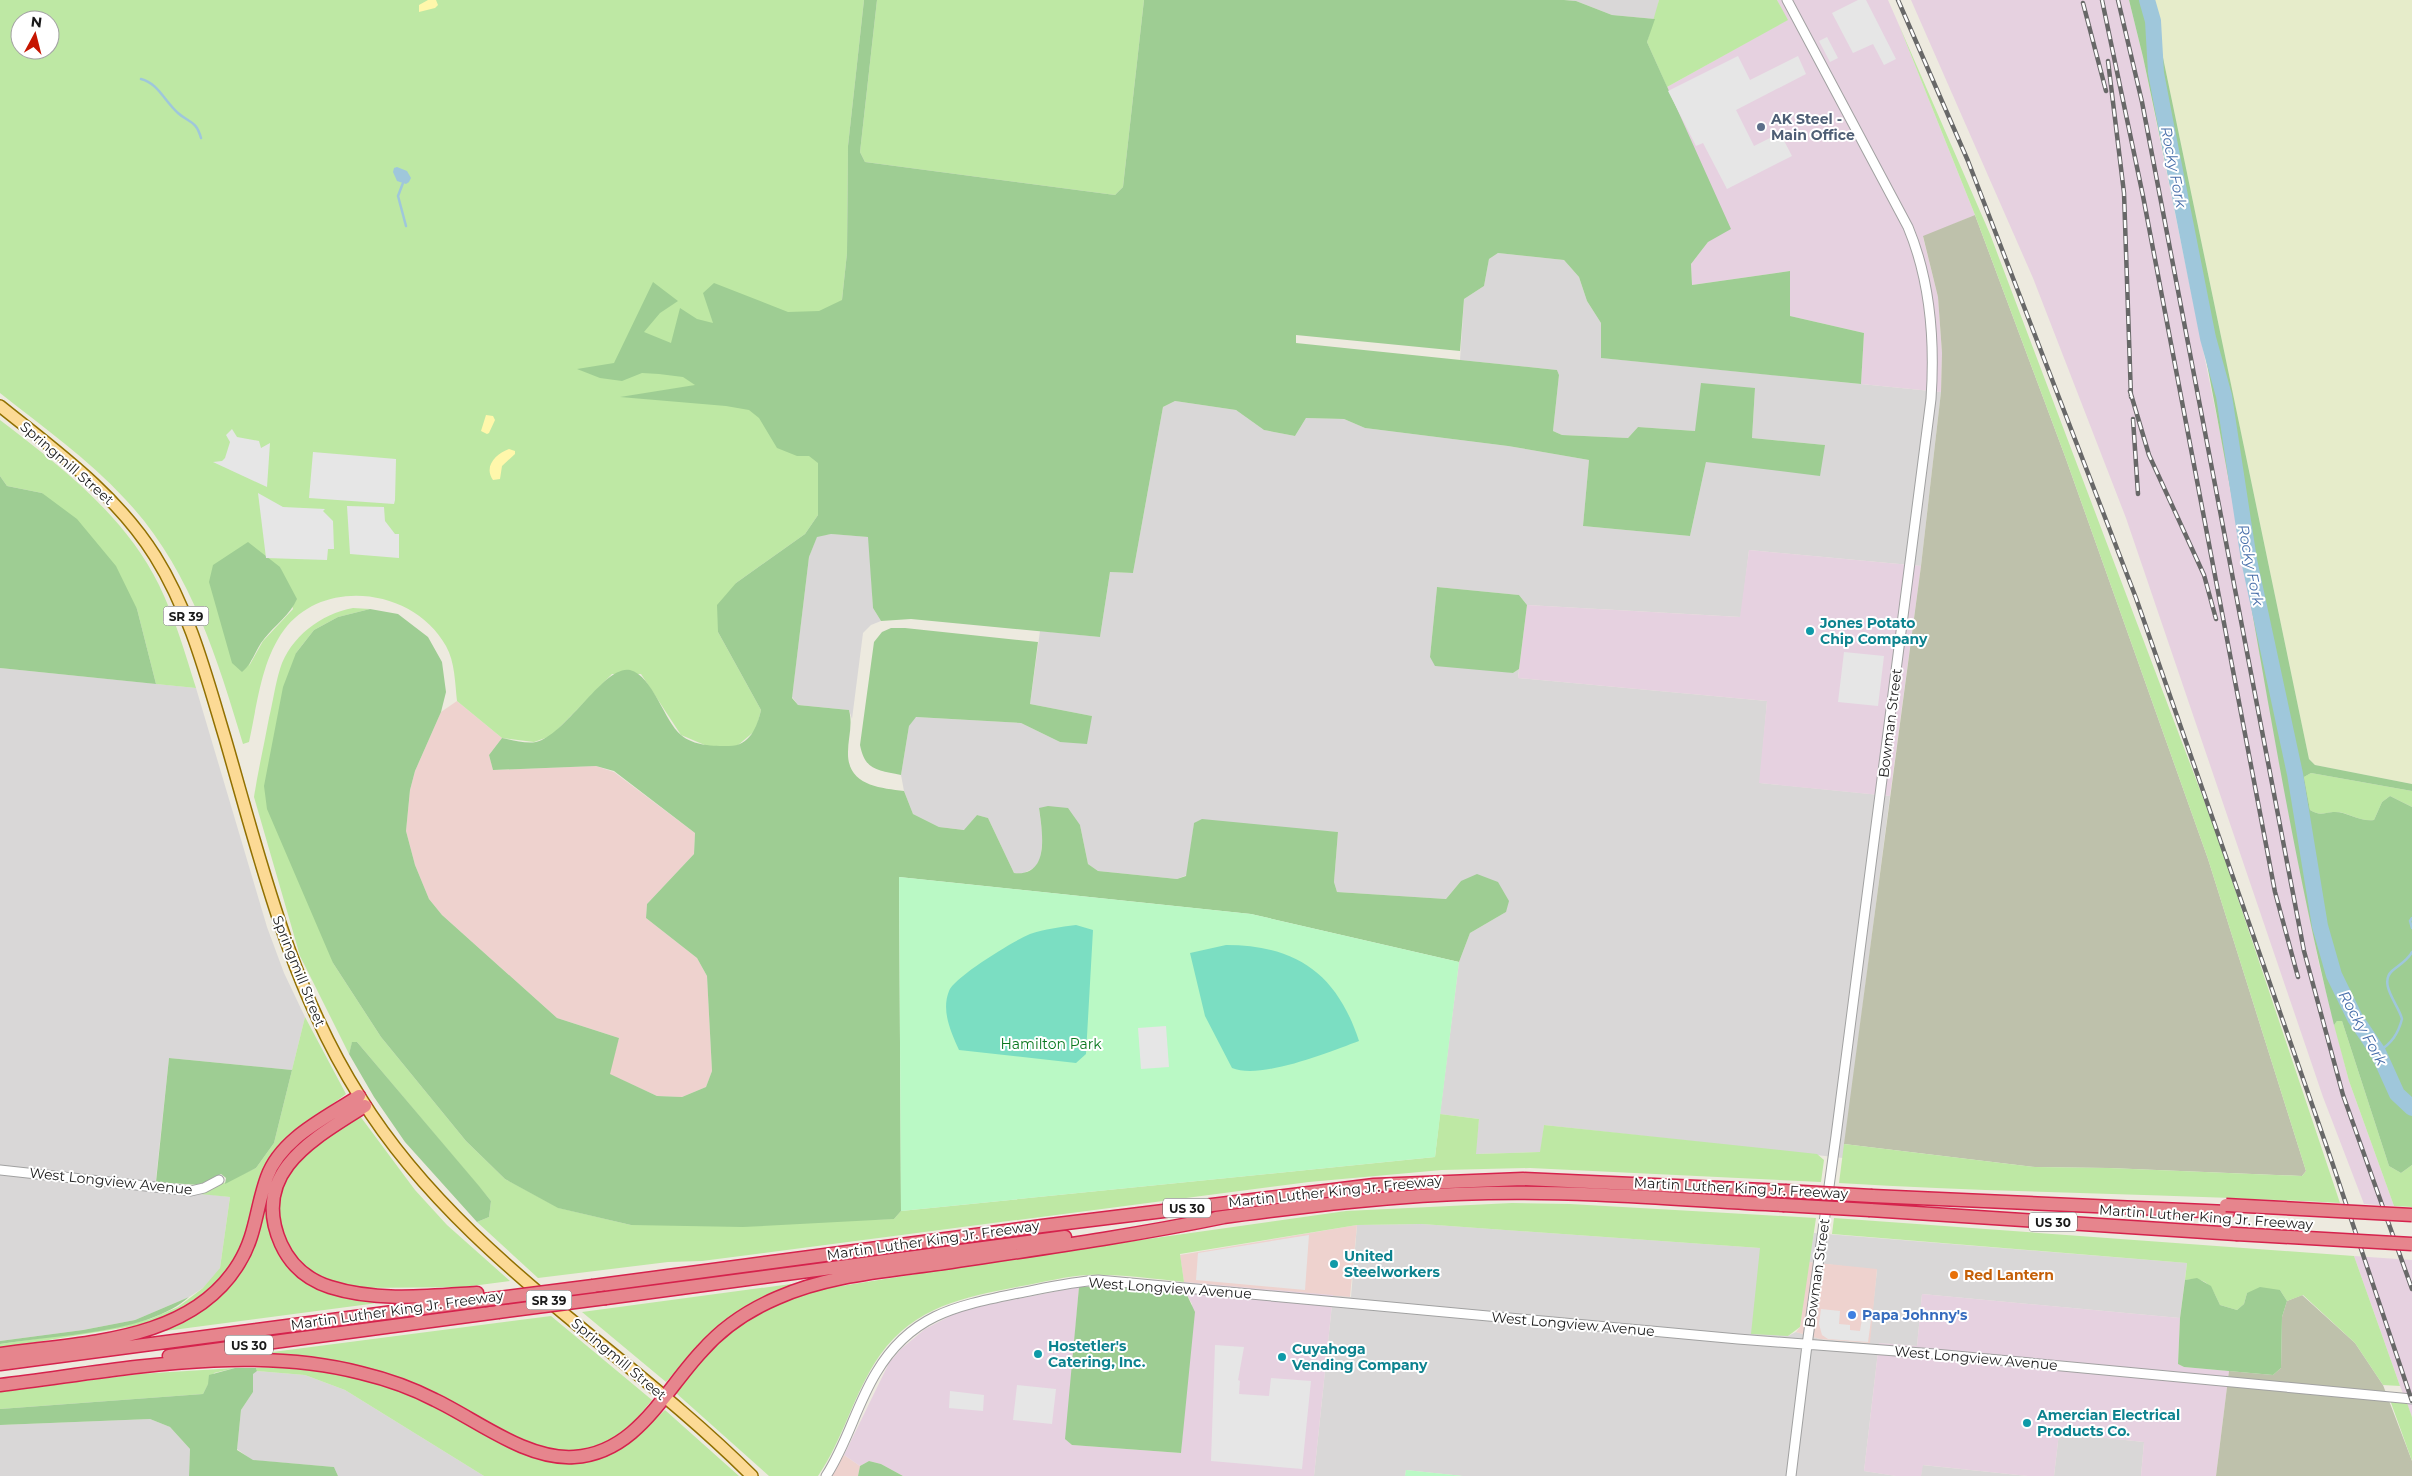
<svg xmlns="http://www.w3.org/2000/svg" width="2412" height="1476" font-family="Montserrat,sans-serif">
	<style>
		.residential { fill: #d9d7d7 }
		.commercial { fill: #eed2ce }
		.industrial { fill: #e6d1e0 }
		.construction { fill: #bec1ab }
		.farmland { fill: #e6ecca }
		.grass { fill: #bee8a4; fill-rule: evenodd }
		.forest { fill: #9ecd93 }
		.sand { fill: #fff7ab }
		.park { fill: #baf9c5 }
		.pitch { fill: #7bdec2 }
		.parking { fill: #e6e6e6 }
		.water { fill: #9fc7db }
		.lines { fill: none; stroke-linecap: round; stroke-linejoin: round }
		.stream { stroke: #9fc7db; stroke-width: 2.5 }
		.river { stroke: #9fc7db; stroke-width: 16 }
		.minor-casing { stroke: #a1a1a1; stroke-width: 11 }
		.major-casing { stroke: #917000; stroke-width: 14 }
		.highway-casing { stroke: #d5224c; stroke-width: 15 }
		.minor { stroke: #fff; stroke-width: 9 }
		.major { stroke: #fcda95; stroke-width: 11 }
		.highway { stroke: #e6858d; stroke-width: 12 }
		.rail-casing { stroke: #686868; stroke-width: 4.5 }
		.rail { stroke: #fff; stroke-width: 2.5; stroke-dasharray: 8; stroke-linecap: butt }
		.highway-bridge-casing { stroke: #d5224c; stroke-width: 15; stroke-linecap: butt }
		.highway-bridge { stroke: #e6858d; stroke-width: 12 }
		.service-dot { fill: #5c6f8a; stroke: #fff; stroke-width: 2 }
		.culture-dot { fill: #0f9aa8; stroke: #fff; stroke-width: 2 }
		.food-dot { fill: #e8710a; stroke: #fff; stroke-width: 2 }
		.shop-dot { fill: #3f7fe0; stroke: #fff; stroke-width: 2 }
		.labels { text-anchor: middle; dominant-baseline: central; stroke-width: 4; stroke-linejoin: round; paint-order: stroke }
		.shield { fill: #fff; stroke: #5f5f5f; stroke-width: 1 }
		.shield-label { font-size: 12px; font-weight: bold; fill: #1a1a1a }
		.service-label { font-size: 14px; font-weight: bold; fill: #4e5e75; stroke: #fff; text-anchor: start }
		.street-label { font-size: 14px; fill: #1a1a1a; stroke: #fff }
		.culture-label { font-size: 14px; font-weight: bold; fill: #0d838f; stroke: #fff; text-anchor: start }
		.park-label { font-size: 14px; fill: #0a771e; stroke: #fff }
		.food-label { font-size: 14px; font-weight: bold; fill: #c56008; stroke: #fff; text-anchor: start }
		.shop-label { font-size: 14px; font-weight: bold; fill: #366cbe; stroke: #fff; text-anchor: start }
		.water-label { font-size: 15px; font-style: italic; fill: #476eaa; stroke: #fff }
	</style>
	<rect width="100%" height="100%" fill="#edeadf"/>
	<!-- residential -->
	<path class="residential" d="M1564 0H1659L1655 19 1612 15 1576 1Z
		M1498 253 1564 260 1579 277 1587 301 1601 323 1602 358 1941 392 1921 566 1749 550 1741 617 1527 605 1519 595 1437 587 1430 657 1513 673 1519 669 1518 678 1767 701 1760 783 1890 796 1843 1158 1544 1125 1541 1152 1475 1154 1479 1119 1440 1114 1459 962 1470 933 1506 912 1461 881 1446 899 1337 892 1334 882 1338 832 1194 823 1187 875 1177 879 1098 871 1088 864 1080 825 1039 809 1043 838 1040 859 1036 867 1022 874 1014 873 988 818 977 815 965 830 939 827 913 814 904 791 901 775 909 726 915 717 1021 723 1060 742 1092 716 1030 704 1040 631 1100 637 1110 572 1133 573 1163 407 1175 401 1236 410 1264 430 1295 436 1306 418 1344 419 1365 428 1508 446 1589 460 1583 526 1690 536 1706 462 1825 445 1752 438 1755 388 1695 431 1638 427 1628 438 1562 435 1553 431 1559 375 1557 370 1460 360 1464 299 1484 286 1489 259Z
		M831 534 869 537 873 608 881 621 871 625 863 633 852 719 849 710 798 705 792 697 809 557 817 536Z
		M0 668 196 688 267 927 284 973 305 1017 292 1070 169 1058 155 1188 230 1197 220 1268 213 1279 203 1288 189 1297 135 1320 83 1330 0 1341Z
		M1422 1224 1760 1248 1788 1336 1796 1332 1820 1339 1869 1343 1877 1270 1808 1262 1814 1233 2187 1263 2180 1318 1922 1294 1917 1346 1879 1343 1864 1471 1897 1476H1463L1406 1470 1405 1476H1314L1333 1295 1351 1297 1357 1225Z
		M257 1371 305 1375 345 1390 484 1476H338L334 1467 252 1460 237 1449 241 1410 253 1392V1373Z
		M150 1419 170 1427 190 1449 189 1476H0V1425Z
		M2059 1433 2144 1442 2141 1476H2054Z
		M1922 1465 2028 1476H1921Z"/>
	<!-- commercial -->
	<path class="commercial" d="M457 701 502 738 489 755 493 770 596 766 614 772 695 833 694 854 647 904 646 918 697 958 707 976 712 1071 706 1087 682 1097 657 1096 609 1074 619 1038 557 1018 442 915 429 899 415 865 406 831 410 790 415 771 441 712Z
		M1357 1225 1350 1297 1184 1282 1180 1255Z
		M1808 1262 1877 1269 1870 1343 1820 1339 1796 1332 1800 1327Z
		M844 1455 860 1466 858 1476H831Z"/>
	<!-- industrial -->
	<path class="industrial" d="M1777 0H1888L1899 25 1975 215 1923 237 1938 297 1942 353 1941 392 1861 384 1864 333 1790 316V271L1692 285 1691 264 1708 242 1667 87 1787 20Z
		M1911 0H2129L2143 57 2225 457 2279 760 2319 964 2349 1081 2394 1206 2364 1204 2323 1097 2126 518 2033 278Z
		M1749 550 1921 566 1890 796 1759 783 1767 701 1518 678 1527 605 1740 617Z
		M2354 1256 2412 1260V1417L2400 1386Z
		M1184 1282 1333 1295 1314 1476H903L881 1464 869 1461 860 1466 844 1455 889 1363 901 1349 925 1329 954 1314 971 1308 1079 1287 1066 1439 1072 1445 1181 1453 1192 1304 1186 1293Z
		M1922 1294 2180 1318 2178 1364 2184 1367 2229 1371 2216 1476H2141L2144 1442 2059 1433 2054 1476H2028L1923 1465 1921 1476H1896L1864 1471 1879 1343 1917 1346Z"/>
	<!-- construction -->
	<path class="construction" d="M1975 215 2066 459 2208 859 2306 1171 2302 1176 2109 1168 2035 1167 1844 1144 1921 566 1941 392 1942 353 1938 297 1923 236Z
		M2302 1295 2355 1343 2383 1385 2412 1461V1476H2216L2229 1371 2273 1375 2281 1368 2282 1317 2287 1301Z"/>
	<!-- farmland -->
	<path class="farmland" d="M2151 0H2412V784L2315 765 2309 759Z"/>
	<!-- grass -->
	<path class="grass" d="M0 0H864L848 146 847 253 842 300 818 463V515L805 534 736 583 718 632 761 710 756 730 737 746H707L681 735 641 674H612L551 736 534 742 502 738 457 701C455 683 455 662 446 646 415 589 324 576 284 630 261 661 257 706 249 742L243 744C217 657 189 566 125 499 88 459 43 427 0 393ZM20 20H50V50H20ZM280 567 293 609 263 641 249 666Z
		M877 0H1144L1123 187 1115 195 865 162 860 152Z
		M1659 0H1777L1788 20 1667 87 1647 42Z
		M1899 25 1990 234 2214 827 2340 1203C2173 1194 2006 1193 1839 1183L1844 1144 2035 1167 2109 1168 2302 1176 2306 1171 2208 859 2066 459 1975 215Z
		M0 420C61 467 124 514 159 585 175 618 185 653 196 688L156 684 137 609 42 493 7 486 0 476Z
		M353 608 370 609 338 617 314 630 296 653 333 963 381 1037 466 1141 505 1179 559 1208 631 1225 894 1219 901 1211 1435 1157 1440 1114 1479 1119 1476 1154 1540 1152 1544 1125 1817 1154 1824 1160 1821 1182 1530 1168 1442 1170 1309 1182 702 1261 668 1262 538 1278 477 1222 489 1217 491 1201 357 1042 352 1043 349 1054 300 956 254 797C258 771 264 745 269 718 273 702 275 685 280 669 290 637 321 614 353 608Z
		M2311 773 2412 791V807L2390 796 2382 802 2374 820C2359 822 2347 811 2334 812 2323 813 2320 816 2310 810L2304 777Z
		M305 1017 346 1094 293 1133 270 1157 263 1171 252 1221 235 1261 220 1280 198 1300 172 1315 140 1325 0 1348V1344L118 1327 150 1319 178 1307 203 1288 220 1268 230 1197 200 1194 256 1168 274 1143Z
		M2337 1021H2342L2389 1166 2401 1173 2412 1165V1207L2394 1206 2349 1081 2334 1025Z
		M360 1116 415 1190 447 1225 510 1281 464 1287 359 1288C344 1286 324 1282 311 1274 282 1254 269 1208 286 1177 301 1148 334 1133 360 1116Z
		M1512 1203 1570 1204 1816 1218 1800 1327 1788 1336 1751 1334 1760 1248 1422 1224 1357 1225 1180 1254 1184 1282C1153 1279 1120 1274 1089 1275 1067 1276 1044 1282 1022 1286 966 1297 916 1305 880 1355 854 1392 844 1438 818 1476H769L676 1393 702 1358 736 1328 775 1305 816 1290 1042 1254 1346 1211Z
		M265 1208 267 1209C268 1231 275 1251 289 1268L385 1302 165 1331 164 1329C178 1323 193 1317 206 1307 236 1285 257 1244 265 1208Z
		M1834 1218 2354 1256 2400 1386 2383 1385 2355 1343 2303 1295 2287 1301 2280 1290 2247 1293 2244 1304 2237 1310 2220 1305C2212 1287 2207 1276 2185 1280L2187 1263 1832 1234Z
		M791 1284 792 1287 694 1351 666 1382 582 1312Z
		M551 1316 652 1400 628 1429 601 1445 582 1450 556 1451 536 1446 516 1437 432 1393 257 1354Z
		M235 1368 214 1373 203 1394 0 1409V1392L139 1374Z
		M256 1368C290 1367 326 1369 359 1377 419 1393 474 1426 529 1455 589 1476 623 1449 665 1410L739 1476H484L345 1390 305 1375 257 1371Z
		M2390 1400H2406L2412 1417V1461Z"/>
	<!-- forest -->
	<path class="forest" d="M864 0H877L860 152 865 162 1115 195 1123 187 1144 0H1564L1576 1 1612 15 1655 19 1647 42 1731 229 1708 242 1691 264 1692 285 1790 271V316L1864 333 1861 384 1601 358V323L1587 301 1579 277 1564 260 1498 253 1489 259 1484 286 1464 299 1460 351 1296 335V343L1557 370 1559 375 1553 431 1562 435 1628 438 1638 427 1695 431 1701 383 1755 388 1752 438 1825 445 1820 476 1706 462 1690 536 1583 526 1589 460 1508 446 1365 428 1344 419 1306 418 1295 436 1264 430 1236 410 1175 401 1163 407 1133 573 1110 572 1100 637 911 619 881 621 873 608 868 537 831 534 817 537 809 557 792 698 798 705 849 710C853 725 848 738 848 752 847 785 879 788 904 791L913 814 939 827 964 830 977 815 988 818 1014 873C1051 877 1042 830 1039 808L1048 806 1068 808 1080 825 1088 864 1098 871 1177 879 1186 876 1194 823 1202 819 1338 832 1334 882 1337 892 1446 899 1461 881 1477 874 1498 882 1509 901 1506 912 1470 933 1459 962 1251 914 899 877 901 1211 894 1219 743 1227 631 1225 558 1208 505 1179 466 1141 381 1037 333 963 267 809 264 786 283 687 296 653 314 630 338 617 370 609 398 614 428 637 442 662 446 692 441 712 415 771 410 790 406 831 415 865 429 899 442 915 557 1018 619 1038 610 1074 657 1096 682 1097 706 1087 712 1071 707 976 697 958 646 918 647 904 694 854 695 833 614 771 596 766 493 770 489 755 502 738C512 740 526 744 536 742 566 735 605 664 630 670 653 676 664 721 681 735 694 746 713 746 729 746 750 746 757 727 761 710L718 632 717 605 736 583 805 534 818 515V463L809 456H797L777 448 759 418 749 410 726 406 620 397 695 385 683 377 659 374 642 373 622 381 600 378 577 369 614 363 653 282 678 301 660 313 644 332 671 343 680 308 697 319 713 323 703 293 714 283 788 312 819 311 842 300 847 253 848 146Z
		M2129 0H2151L2309 759 2315 765 2412 784V791L2311 773 2304 777 2310 810C2320 816 2323 813 2333 812 2347 811 2359 822 2374 820L2382 802 2390 796 2412 807V1165L2401 1173 2389 1166 2342 1021H2337L2334 1025C2288 839 2260 648 2225 460 2201 325 2171 191 2143 57Z
		M0 462V476L7 486 42 493 77 519 116 566 137 609 156 684 0 668Z
		M248 542 280 567 297 599C290 615 275 625 264 639 255 650 253 663 242 672L232 663 209 582 213 565Z
		M1437 587 1519 595 1527 605 1519 669 1513 673 1435 666 1430 657Z
		M891 628H905L1038 642 1030 704 1092 716 1087 744 1060 742 1021 723 916 717 909 726 901 775C878 770 865 771 860 745L874 642 882 632Z
		M352 1042H357L479 1186 491 1201 489 1217 477 1222 405 1142 374 1097 349 1054Z
		M169 1058 292 1070 274 1143 256 1168 225 1184 226 1178 221 1174 199 1185 156 1182Z
		M2197 1278 2211 1286 2220 1305 2237 1310 2244 1304 2247 1293 2260 1287 2280 1290 2287 1301 2282 1317 2281 1368 2273 1375 2184 1367 2178 1364 2180 1318 2185 1280Z
		M1108 1286 1186 1293 1195 1312 1181 1453 1072 1445 1065 1439 1079 1287Z
		M189 1297C148 1334 54 1335 0 1344V1341L83 1330 135 1320Z
		M235 1368H256L257 1371 253 1374V1392L241 1410 237 1450 253 1460 334 1467 338 1476H189L190 1449 170 1427 150 1419 0 1425V1409L203 1394 208 1384 209 1375Z
		M869 1461 881 1464 903 1476H858L860 1466Z"/>
	<!-- sand -->
	<path class="sand" d="M428 0H436L438 5 435 8 419 12V5Z
		M486 415 493 416 495 420 489 433 487 434 481 431Z
		M509 449 515 451V454L502 466 500 479 493 480C483 466 497 453 509 449Z"/>
	<!-- park -->
	<path class="park" d="M899 877 1251 914 1459 962 1435 1157 901 1211Z
		M1406 1470 1463 1476H1405Z"/>
	<!-- pitch -->
	<path class="pitch" d="M1076 925 1093 930 1086 1054 1076 1063 959 1050C951 1032 941 1011 949 991 954 977 1015 940 1030 934 1045 929 1060 927 1076 925Z
		M1226 945C1297 945 1337 974 1359 1041 1329 1052 1261 1080 1232 1068L1205 1016 1190 953Z"/>
	<!-- parking -->
	<path class="parking" d="M1858 0H1866L1896 59 1884 65 1873 44 1853 53 1832 13Z
		M1827 37 1838 58 1830 62 1819 41Z
		M1738 56 1750 80 1798 56 1806 74 1736 110 1754 146 1780 133 1792 156 1727 189 1703 143 1696 146 1668 91Z
		M232 429 237 437 259 441 261 448 270 443 267 487 213 462 222 461 225 458 230 442 226 435Z
		M313 452 396 459 395 500 394 504 309 498Z
		M258 493 283 507 325 509 323 511 333 521 334 549H328L327 560 266 558Z
		M347 506 384 507 385 521 395 534H399V558L350 554Z
		M1844 652 1884 656 1878 706 1838 702Z
		M1166 1026 1169 1067 1141 1069 1138 1028Z
		M1309 1235 1305 1290 1196 1280 1198 1253Z
		M1821 1309 1840 1311 1839 1324 1850 1325V1330L1860 1331 1862 1319 1871 1320 1868 1342 1828 1339 1822 1335 1819 1324Z
		M1215 1345 1244 1347 1238 1380 1240 1381 1239 1394 1269 1396 1271 1378 1311 1381 1302 1469 1211 1461Z
		M1017 1385 1056 1389 1052 1424 1013 1420Z
		M950 1391 984 1395 983 1411 949 1408Z"/>
	<!-- water -->
	<path class="water" d="M397 167 407 171 411 178 409 182 406 184 397 181 393 172 394 168Z"/>
	<g class="lines">
		<!-- stream -->
		<path class="stream" d="M141 79C158 83 165 102 178 113 189 123 196 120 201 138
			M403 183 398 196 406 226
			M2412 918 2410 921 2412 928
			M2378 1052C2392 1043 2398 1034 2402 1019 2399 1005 2378 984 2392 971 2399 965 2408 960 2412 952"/>
		<!-- river -->
		<path class="river" d="M2147 0 2153 21 2156 73 2164 115 2208 338 2224 396 2249 560 2295 774 2320 926 2334 975 2355 1018 2378 1052 2397 1094 2412 1108"/>
		<!-- minor casing -->
		<g class="minor-casing">
			<path id="minor" d="M1787 0 1908 227C1931 282 1935 341 1931 399L1836 1136 1807 1345 1791 1476
				M0 1170 191 1191 204 1188 219 1180
				M826 1476C847 1444 856 1406 876 1373 911 1314 956 1306 1019 1293 1045 1288 1071 1282 1098 1280L1738 1339 1935 1354 2412 1399"/>
		</g>
		<!-- major casing -->
		<g class="major-casing">
			<path id="major" d="M0 406C56 451 116 494 155 556 190 612 206 675 225 738 261 862 290 987 360 1097 457 1254 624 1348 752 1476"/>
		</g>
		<!-- highway casing -->
		<g class="highway-casing">
			<path id="highway" d="M365 1106C315 1138 249 1172 281 1244 291 1266 308 1280 330 1287 377 1302 430 1296 477 1293
				M1872 1196 2228 1212
				M1870 1210 2236 1234
				M1216 1218C1306 1206 1396 1195 1488 1193 1586 1191 1685 1200 1783 1205
				M593 1286 1042 1226 1374 1185 1523 1179 1785 1191
				M606 1298 1065 1237
				M0 1354C81 1342 191 1343 239 1263 256 1236 256 1207 267 1177 281 1138 326 1118 359 1096
				M169 1356 498 1312
				M0 1364 484 1300
				M0 1385C116 1371 245 1343 361 1373 386 1379 412 1388 435 1400 477 1420 526 1460 574 1457 637 1453 664 1391 702 1351 722 1328 749 1310 777 1298 828 1275 889 1271 944 1263 1038 1249 1132 1236 1224 1217"/>
		</g>
		<!-- minor -->
		<use href="#minor" class="minor"/>
		<!-- major -->
		<use href="#major" class="major"/>
		<!-- highway -->
		<use href="#highway" class="highway"/>
		<!-- rail casing -->
		<g class="rail-casing">
			<path id="rail" d="M1898 0 1968 161 2136 598 2332 1162 2412 1401
				M2102 0 2143 196 2275 892 2298 977
				M2118 0 2142 102 2304 951 2343 1095 2412 1289
				M2083 3 2106 91
				M2108 61 2124 193 2131 397
				M2130 391 2149 455 2204 575 2216 619
				M2133 419 2138 494"/>
		</g>
		<!-- rail -->
		<use href="#rail" class="rail"/>
		<!-- highway-bridge casing -->
		<g class="highway-bridge-casing">
			<path id="highway-bridge" d="M1785 1191 1872 1196
				M1783 1205 1870 1210
				M2226 1205 2412 1215
				M2236 1234 2412 1244
				M484 1300 593 1286
				M498 1312 606 1298"/>
		</g>
		<!-- highway-bridge -->
		<use href="#highway-bridge" class="highway-bridge"/>
	</g>
	<!-- markers -->
	<circle class="service-dot" cx="1761" cy="127" r="5"/>
	<g class="culture-dot">
		<circle cx="1810" cy="631" r="5"/>
		<circle cx="1334" cy="1264" r="5"/>
		<circle cx="1038" cy="1354" r="5"/>
		<circle cx="1282" cy="1357" r="5"/>
		<circle cx="2027" cy="1423" r="5"/>
	</g>
	<circle class="food-dot" cx="1954" cy="1275" r="5"/>
	<circle class="shop-dot" cx="1852" cy="1315" r="5"/>
	<g class="labels">
		<!-- shield labels -->
		<g class="shield">
			<rect x="163.5" y="606.5" width="45" height="19" rx="4"/>
			<rect x="1163" y="1198.5" width="48" height="19" rx="4"/>
			<rect x="2029" y="1212.5" width="48" height="19" rx="4"/>
			<rect x="526.5" y="1290.5" width="45" height="19" rx="4"/>
			<rect x="225" y="1335.5" width="48" height="19" rx="4"/>
		</g>
		<g class="shield-label">
			<text x="186" y="616">SR 39</text>
			<text x="1187" y="1208">US 30</text>
			<text x="2053" y="1222">US 30</text>
			<text x="549" y="1300">SR 39</text>
			<text x="249" y="1345">US 30</text>
		</g>
		<!-- service labels -->
		<g class="service-label">
			<text x="1771" y="119">AK Steel -<tspan x="1771" dy="16">Main Office</tspan></text>
		</g>
		<!-- street labels -->
		<g class="street-label">
			<text transform="translate(67 463) rotate(41)">Springmill Street</text>
			<text transform="translate(1890 723) rotate(-83)">Bowman Street</text>
			<text transform="translate(299 971) rotate(68)">Springmill Street</text>
			<text transform="translate(111 1181) rotate(6)">West Longview Avenue</text>
			<text transform="translate(1741 1188) rotate(3)">Martin Luther King Jr. Freeway</text>
			<text transform="translate(1335 1191) rotate(-6)">Martin Luther King Jr. Freeway</text>
			<text transform="translate(2206 1217) rotate(4)">Martin Luther King Jr. Freeway</text>
			<text transform="translate(933 1240) rotate(-8)">Martin Luther King Jr. Freeway</text>
			<text transform="translate(1817 1273) rotate(-82)">Bowman Street</text>
			<text transform="translate(1170 1288) rotate(4)">West Longview Avenue</text>
			<text transform="translate(397 1310) rotate(-8)">Martin Luther King Jr. Freeway</text>
			<text transform="translate(1573 1324) rotate(5)">West Longview Avenue</text>
			<text transform="translate(1976 1358) rotate(5)">West Longview Avenue</text>
			<text transform="translate(619 1359) rotate(40)">Springmill Street</text>
		</g>
		<!-- culture labels -->
		<g class="culture-label">
			<text x="1820" y="623">Jones Potato<tspan x="1820" dy="16">Chip Company</tspan></text>
			<text x="1344" y="1256">United<tspan x="1344" dy="16">Steelworkers</tspan></text>
			<text x="1048" y="1346">Hostetler's<tspan x="1048" dy="16">Catering, Inc.</tspan></text>
			<text x="1292" y="1349">Cuyahoga<tspan x="1292" dy="16">Vending Company</tspan></text>
			<text x="2037" y="1415">Amercian Electrical<tspan x="2037" dy="16">Products Co.</tspan></text>
		</g>
		<!-- park labels -->
		<g class="park-label">
			<text x="1051" y="1044">Hamilton Park</text>
		</g>
		<!-- food labels -->
		<g class="food-label">
			<text x="1964" y="1275">Red Lantern</text>
		</g>
		<!-- shop labels -->
		<g class="shop-label">
			<text x="1862" y="1315">Papa Johnny's</text>
		</g>
		<!-- water labels -->
		<g class="water-label">
			<text transform="translate(2174 167) rotate(79)">Rocky Fork</text>
			<text transform="translate(2251 565) rotate(79)">Rocky Fork</text>
			<text transform="translate(2363 1028) rotate(61)">Rocky Fork</text>
		</g>
	</g>
	<!-- north arrow -->
	<g transform="translate(35 35) rotate(7)"><circle r="24" fill="#ffffff" stroke="#a3a3a3"/>
	<path d="M0-4L9 19L0 12L-9 19Z" fill="#c51500"/>
	<text y="-8" font-size="14" font-weight="bold" text-anchor="middle" fill="#1a1a1a">N</text>
	</g>
</svg>
